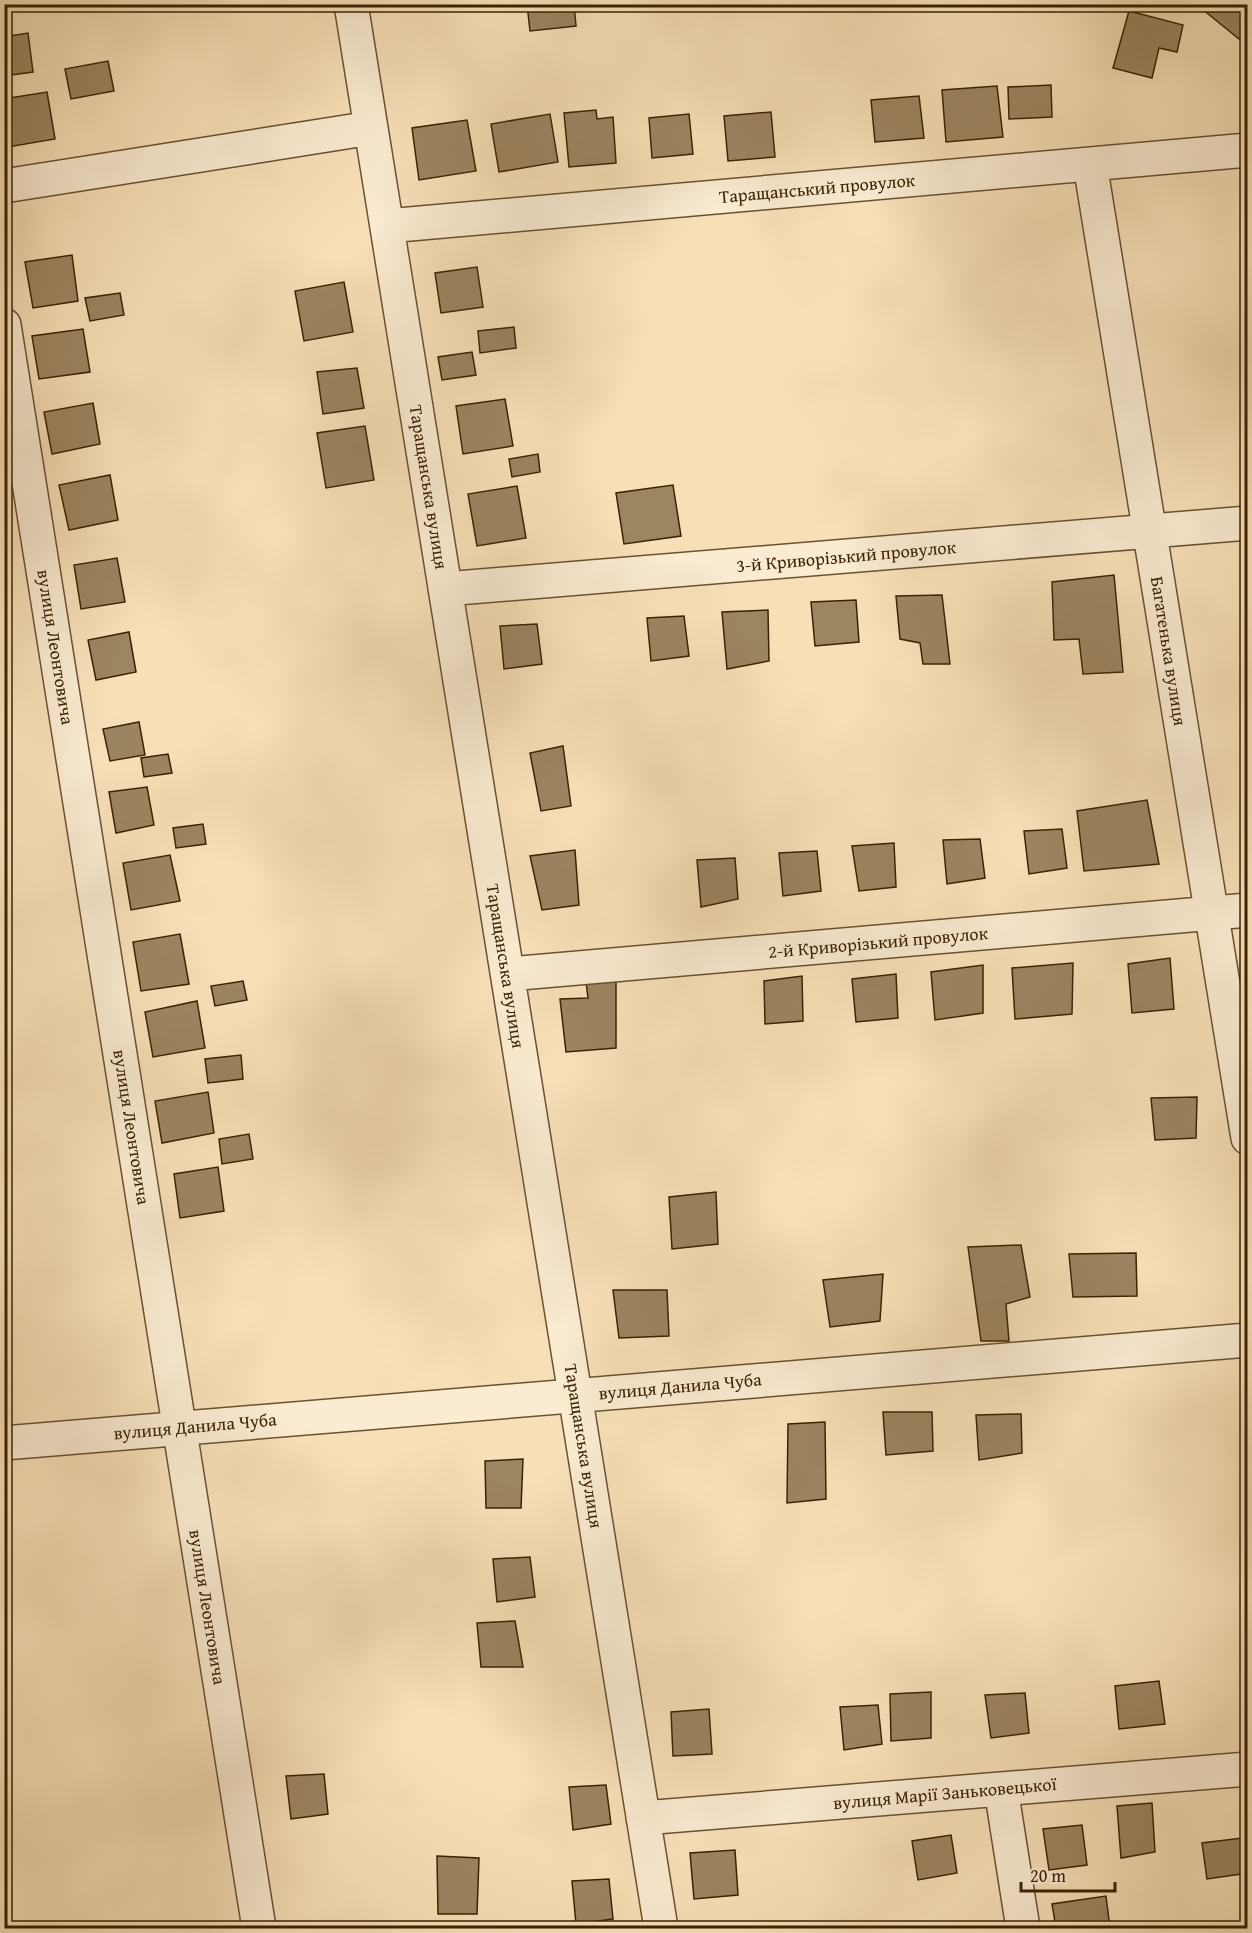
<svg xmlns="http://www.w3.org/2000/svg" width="1252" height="1933" font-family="'Gentium Book Plus',serif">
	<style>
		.building { fill: #9c8561; stroke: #3a2303; stroke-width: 1.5 }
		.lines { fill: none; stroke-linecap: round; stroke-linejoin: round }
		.minor-casing { stroke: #695230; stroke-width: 36 }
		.minor { stroke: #faebd1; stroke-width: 33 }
		.labels { text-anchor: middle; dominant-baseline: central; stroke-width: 6; stroke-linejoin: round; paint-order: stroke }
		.street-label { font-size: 18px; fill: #3a2303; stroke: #faebd1 }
	</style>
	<rect width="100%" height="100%" fill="#f7e0b8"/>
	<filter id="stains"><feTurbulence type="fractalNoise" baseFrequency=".00333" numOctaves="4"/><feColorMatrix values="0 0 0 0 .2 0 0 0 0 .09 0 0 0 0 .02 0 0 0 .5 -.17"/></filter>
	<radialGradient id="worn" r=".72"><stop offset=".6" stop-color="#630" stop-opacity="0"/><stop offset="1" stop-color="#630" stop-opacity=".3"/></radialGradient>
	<!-- building -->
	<path class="building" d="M527 4H574L576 26 530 31Z
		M1196 4H1248V29L1239 39Z
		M1129 11 1183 25 1177 52 1159 48 1152 78 1113 68Z
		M28 33 33 72 4 76V37Z
		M108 61 114 91 71 99 65 69Z
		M1051 85 1052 117 1009 119 1008 87Z
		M997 86 1003 137 946 142 942 90Z
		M47 92 55 139 8 147 4 130V99Z
		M919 96 924 138 875 142 871 100Z
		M596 110 597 119 613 117 616 163 569 167 564 113Z
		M771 112 775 157 728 161 724 116Z
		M550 114 558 162 499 172 491 124Z
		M689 114 693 154 652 158 649 118Z
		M467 120 476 171 419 180 412 128Z
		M72 255 78 301 33 308 25 262Z
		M477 267 483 307 441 313 435 273Z
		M344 282 353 332 304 341 295 291Z
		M120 293 124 315 90 321 85 298Z
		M514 327 516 348 480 353 478 331Z
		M83 329 90 372 39 379 32 336Z
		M472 352 476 375 442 380 438 357Z
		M357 368 364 408 323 414 317 372Z
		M505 399 513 446 463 454 456 406Z
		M93 403 100 444 52 454 44 412Z
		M365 426 374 480 326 488 317 433Z
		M538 454 540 472 512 477 509 459Z
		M110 475 118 520 69 530 59 485Z
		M673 485 681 536 624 544 616 493Z
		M517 486 526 538 477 546 468 494Z
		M117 558 125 602 81 609 74 565Z
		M1114 575 1123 672 1083 674 1079 639 1054 640 1052 582Z
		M942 595 950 664H923L920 643 900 639 896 596Z
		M856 600 859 642 815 646 811 602Z
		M768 610 769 661 727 669 722 612Z
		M684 616 689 656 651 661 647 618Z
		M537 624 542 664 504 669 500 626Z
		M129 632 136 672 96 680 88 640Z
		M139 722 145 755 110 761 103 729Z
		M563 746 571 806 541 811 530 753Z
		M168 754 172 773 144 777 141 758Z
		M147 787 154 825 116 833 109 792Z
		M1147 800 1159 864 1084 871 1077 811Z
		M203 824 206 844 176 848 173 828Z
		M1062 829 1067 868 1029 874 1024 831Z
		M980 839 985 878 947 884 943 840Z
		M894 843 896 887 859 891 852 846Z
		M575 850 579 905 542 910 530 856Z
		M817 851 821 891 783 896 779 853Z
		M170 855 180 901 131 910 123 863Z
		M735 858 738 899 701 907 697 860Z
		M180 934 189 984 141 991 133 942Z
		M1170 958 1174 1009 1132 1013 1128 964Z
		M1073 963 1072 1014 1015 1019 1012 968Z
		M983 965V1013L935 1020 931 972Z
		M896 974 898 1018 856 1022 852 979Z
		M802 976 803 1021 765 1024 764 981Z
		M616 978V1048L566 1052 560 999 588 998 586 982Z
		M243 981 247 1000 215 1006 211 986Z
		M197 1001 205 1048 153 1057 145 1012Z
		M241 1055 243 1079 208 1083 205 1059Z
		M208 1092 214 1133 162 1143 155 1101Z
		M1197 1097 1196 1138 1155 1140 1151 1098Z
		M249 1134 253 1159 222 1164 219 1139Z
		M218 1167 224 1211 180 1218 174 1174Z
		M716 1192 718 1244 672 1249 669 1197Z
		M1021 1245 1030 1297 1006 1304 1009 1341H981L968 1247Z
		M1136 1253 1137 1296 1073 1297 1069 1254Z
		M883 1274 880 1321 830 1327 823 1280Z
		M613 1290H667L669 1336 619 1338Z
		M883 1412H932L933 1451 886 1455Z
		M1021 1414 1022 1453 979 1460 976 1415Z
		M825 1422 826 1499 787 1503 788 1424Z
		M523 1459 521 1508H486L485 1461Z
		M530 1557 535 1597 497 1602 493 1559Z
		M515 1621 523 1667H481L477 1623Z
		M1159 1681 1165 1724 1119 1729 1115 1686Z
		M931 1692V1738L891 1741 890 1694Z
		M1025 1693 1029 1733 991 1738 985 1695Z
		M878 1705 882 1744 844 1750 840 1707Z
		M709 1709 712 1754 673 1756 671 1712Z
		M324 1774 328 1814 291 1819 286 1776Z
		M606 1785 611 1824 573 1830 569 1787Z
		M1152 1803 1155 1852 1121 1858 1117 1806Z
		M1082 1825 1087 1865 1049 1870 1043 1829Z
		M951 1835 957 1873 918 1880 912 1841Z
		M1242 1838 1248 1873 1207 1879 1202 1843Z
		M735 1850 738 1895 694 1899 690 1853Z
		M437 1856 479 1858 477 1914H438Z
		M609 1879 613 1919 576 1924 572 1881Z
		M1106 1896 1110 1928H1056L1052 1904Z
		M963 1922V1928H925L924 1925Z"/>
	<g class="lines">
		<!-- minor casing -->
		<g class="minor-casing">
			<path id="minor" d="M351 4 661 1928
				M1090 164 1248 1138
				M4 186 371 128
				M387 226 1248 150
				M4 325 259 1928
				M445 589 1248 523
				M508 974 1248 910
				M4 1443 1248 1340
				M1001 1789 1023 1928
				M643 1818 1248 1769"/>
		</g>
		<!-- minor -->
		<use href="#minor" class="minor"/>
	</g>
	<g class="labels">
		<!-- street labels -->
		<g class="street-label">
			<text transform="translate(817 188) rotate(-5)">Таращанський провулок</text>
			<text transform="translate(429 487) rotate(81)">Таращанська вулиця</text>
			<text transform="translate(846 556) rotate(-5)">3-й Криворізький провулок</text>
			<text transform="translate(56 647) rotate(81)">вулиця Леонтовича</text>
			<text transform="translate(1169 651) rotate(81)">Багатенька вулиця</text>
			<text transform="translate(878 942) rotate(-5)">2-й Криворізький провулок</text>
			<text transform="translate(506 966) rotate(81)">Таращанська вулиця</text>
			<text transform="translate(132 1127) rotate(81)">вулиця Леонтовича</text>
			<text transform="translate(680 1386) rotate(-5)">вулиця Данила Чуба</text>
			<text transform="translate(195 1426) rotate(-5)">вулиця Данила Чуба</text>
			<text transform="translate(584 1446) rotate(81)">Таращанська вулиця</text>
			<text transform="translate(208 1607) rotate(81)">вулиця Леонтовича</text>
			<text transform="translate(945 1793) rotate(-5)">вулиця Марії Заньковецької</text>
		</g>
	</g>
	<!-- margin -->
	<rect width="1252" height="1933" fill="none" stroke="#f7e0b8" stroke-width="24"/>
	<rect x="6" y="6" width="1240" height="1921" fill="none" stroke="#3a2303" stroke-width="3"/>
	<rect x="12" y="12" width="1228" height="1909" fill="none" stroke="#3a2303" stroke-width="1.5"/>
	<!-- scale -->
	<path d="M1021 1882v9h94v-9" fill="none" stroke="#3a2303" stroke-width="3"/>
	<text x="1030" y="1882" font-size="18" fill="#3a2303" stroke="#faebd1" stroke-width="4.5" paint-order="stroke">20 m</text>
	<rect width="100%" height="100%" filter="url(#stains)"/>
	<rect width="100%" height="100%" fill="url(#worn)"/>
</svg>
